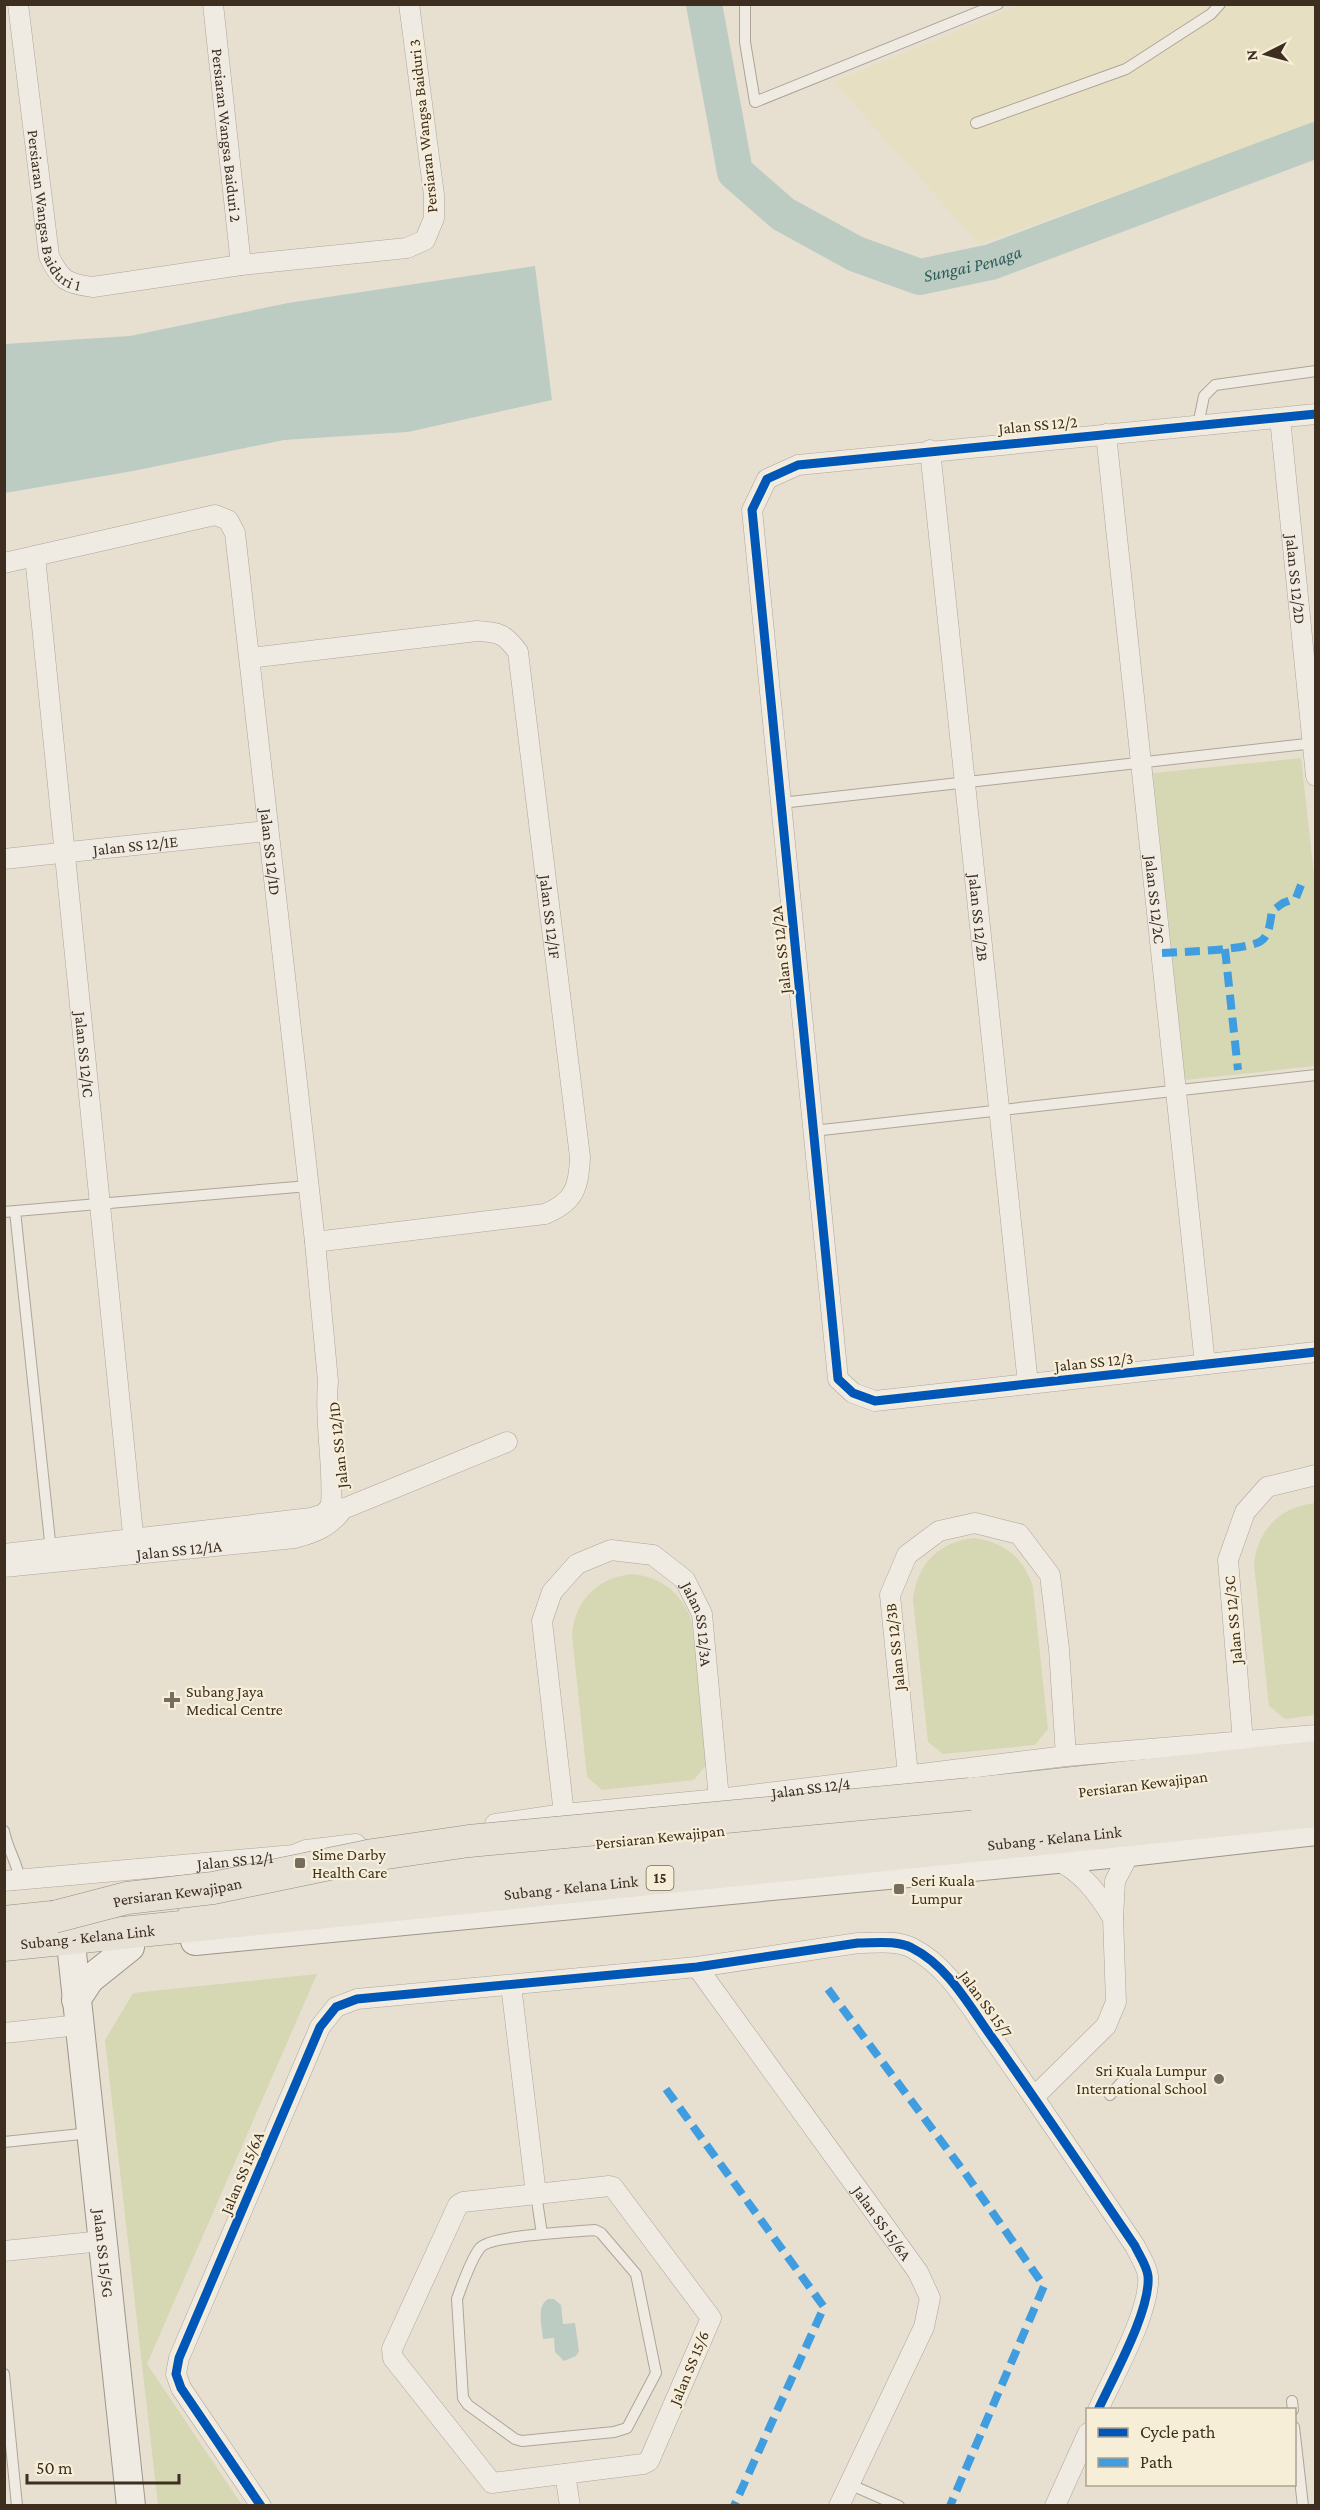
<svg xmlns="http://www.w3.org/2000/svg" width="1320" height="2510" font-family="'Crimson Pro',serif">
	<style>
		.farmland { fill: #e6dfc2 }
		.green { fill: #d6d7b3 }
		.water { fill: #bcccc2 }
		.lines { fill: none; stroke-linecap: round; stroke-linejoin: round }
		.river { stroke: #bcccc2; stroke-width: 36 }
		.lane-casing { stroke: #ada599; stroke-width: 12 }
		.street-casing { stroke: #ada599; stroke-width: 21 }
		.secondary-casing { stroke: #9c958a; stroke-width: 30 }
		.primary-casing { stroke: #928b80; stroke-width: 33 }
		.lane { stroke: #efebe3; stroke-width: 10 }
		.street { stroke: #efebe3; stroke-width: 20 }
		.secondary { stroke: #efebe3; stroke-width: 28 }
		.primary { stroke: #e6e1d4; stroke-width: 32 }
		.primary-bridge-casing { stroke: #928b80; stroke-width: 33; stroke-linecap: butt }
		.primary-bridge { stroke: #e6e1d4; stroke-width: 32 }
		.quiet { stroke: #3f9de0; stroke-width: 8; stroke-dasharray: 15 8; stroke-linecap: butt }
		.cycleway-casing { stroke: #f7eed8; stroke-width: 13 }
		.cycleway { stroke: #0057b8; stroke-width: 9 }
		.poi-dot { fill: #786c5e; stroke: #f7eed8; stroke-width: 2 }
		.labels { text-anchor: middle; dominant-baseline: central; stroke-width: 4.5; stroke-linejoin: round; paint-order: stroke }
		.shield { fill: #f7eed8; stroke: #756857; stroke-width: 1.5 }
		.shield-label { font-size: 15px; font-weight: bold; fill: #3d2e20 }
		.street-label { font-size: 16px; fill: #3d2e20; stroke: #f7eed8 }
		.poi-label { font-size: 16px; fill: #3d2e20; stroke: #f7eed8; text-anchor: start }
		.water-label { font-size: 18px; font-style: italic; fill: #2f5d5a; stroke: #f7eed8 }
	</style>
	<rect width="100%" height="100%" fill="#e7e0d1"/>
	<!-- farmland -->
	<path class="farmland" d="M1020 5H1315V123L979 244 834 82Z"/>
	<!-- green -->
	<path class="green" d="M1301 758 1316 892 1315 1066 1185 1080 1153 773Z
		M1315 1503V1715L1285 1719 1269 1706 1254 1564C1258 1529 1280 1507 1315 1503Z
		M974 1538C1004 1542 1024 1558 1033 1587L1048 1729 1035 1745 943 1754 928 1742 913 1600C917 1564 938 1542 974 1538Z
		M632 1574C662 1577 682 1593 692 1622L706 1765 694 1780 602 1790 587 1777 572 1635C575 1600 597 1578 632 1574Z
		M317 1974 147 2364 242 2505H158L105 2040 133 1993Z"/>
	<!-- water -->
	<path class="water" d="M535 266 552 400 408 432 284 440 133 471 5 493V344L130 336 288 303Z
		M548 2299H554L561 2305 563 2324 575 2323 579 2351 576 2356 564 2361 555 2352 554 2338 543 2339C542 2326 536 2306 548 2299Z"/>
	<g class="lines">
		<!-- river -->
		<path class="river" id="s1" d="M704 4 735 172 783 214 856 254 920 277 991 262 1316 140"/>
		<!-- lane casing -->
		<g class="lane-casing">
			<path id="lane" d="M745 4V42L755 102 998 4
				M976 123 1126 69 1211 14 1220 4
				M1198 425 1204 396 1215 385 1316 371
				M781 803 1315 743
				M813 1131 1316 1075
				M15 1211 51 1551
				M4 1212 308 1186
				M4 1831C7 1849 18 1863 20 1881
				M1110 2095 1130 2073
				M4 2142 91 2133
				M536 2194 542 2234
				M595 2230 601 2233 636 2274 656 2373 627 2428 614 2432 522 2441 515 2439 468 2405 463 2398 457 2299C462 2285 471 2259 480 2248 490 2235 575 2232 595 2230Z
				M4 2374 17 2506
				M1292 2401 1293 2410
				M1294 2427 1303 2506
				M849 2484 899 2506"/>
		</g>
		<!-- street casing -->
		<g class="street-casing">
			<g id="street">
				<path id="s2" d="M18 4 49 256C60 280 67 284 93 287L241 265 407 248 425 240 434 218V195L409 4"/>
				<path id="s3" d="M213 4 241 265"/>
				<path d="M1316 414 798 465 767 479 752 510 838 1379 853 1393 875 1401 1316 1352"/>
				<path id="s4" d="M1280 418 1316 776"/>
				<path id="s5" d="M1106 434 1205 1364"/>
				<path id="s6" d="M930 450 1028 1384"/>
				<path id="s7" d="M35 556 135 1554"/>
				<path id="s8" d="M4 563 215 515 228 520 235 533 315 1242 328 1381C324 1423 334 1464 331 1506"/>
				<path id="s9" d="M250 658 477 631C499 632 505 634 518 652L580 1157C579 1188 574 1202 545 1214L315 1242"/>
				<path id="s10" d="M4 859 267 831"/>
				<path d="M331 1506 343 1509 507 1442"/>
				<path d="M4 1554 311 1518 324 1514 331 1506"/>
				<path id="s11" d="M4 1567 295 1538C316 1532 330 1527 343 1509"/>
				<path d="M1243 1742 1228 1560 1245 1512 1267 1487 1316 1475"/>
				<path d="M908 1775 890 1595 907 1555 939 1531 975 1523 1019 1534 1050 1575 1059 1649 1066 1756"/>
				<path id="s12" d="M564 1814 542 1621 552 1592 577 1564 611 1550 653 1555 685 1580 702 1614 719 1799"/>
				<path id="s13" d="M495 1824 564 1814 719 1799 1066 1756 1316 1735"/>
				<path d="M1055 1859C1082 1872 1097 1892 1113 1918"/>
				<path id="s14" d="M4 1881 294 1855 306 1850 356 1844"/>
				<path id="s15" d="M697 1967 918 2272 930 2298 924 2327 839 2506"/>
				<path d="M511 1985 536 2194"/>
				<path d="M4 2033 79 2025"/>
				<path d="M1034 2097 1106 2026 1116 2002 1113 1918 1115 1881 1130 1852"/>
				<path d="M609 2186 613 2187 711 2318 649 2461 643 2464 492 2483 393 2358 392 2349 458 2205 463 2202Z"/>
				<path d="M4 2251 102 2241"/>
				<path d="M565 2474 570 2506"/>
				<path d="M261 2506 181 2388 176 2374 179 2358 320 2027 336 2007 357 1999 697 1967 858 1943C875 1943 897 1940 912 1948 950 1967 972 2011 996 2043 1043 2110 1089 2178 1135 2246 1139 2255 1147 2266 1148 2276 1151 2310 1113 2377 1098 2410"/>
				<path d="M1055 2506 1088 2433"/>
			</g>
		</g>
		<!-- secondary casing -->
		<g class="secondary-casing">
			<g id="secondary">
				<path d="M195 1941 1130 1852 1316 1831"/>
				<path id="s16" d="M72 1953 131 2506"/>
				<path d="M76 2000 90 1979 130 1947"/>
			</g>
		</g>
		<!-- primary casing -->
		<g class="primary-casing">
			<g id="primary">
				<path d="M970 1794 1316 1757"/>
				<path d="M193 1903 737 1840 1316 1786"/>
				<path d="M4 1922 81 1914"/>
				<path id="s17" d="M4 1945 1316 1811"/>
			</g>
		</g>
		<!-- lane -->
		<use href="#lane" class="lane"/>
		<!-- street -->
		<use href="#street" class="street"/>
		<!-- secondary -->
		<use href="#secondary" class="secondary"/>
		<!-- primary -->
		<use href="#primary" class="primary"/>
		<!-- primary-bridge casing -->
		<g class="primary-bridge-casing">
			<g id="primary-bridge">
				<path id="s18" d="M54 1917 127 1898 213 1888 373 1855 469 1841 970 1794"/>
			</g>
		</g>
		<!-- primary-bridge -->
		<use href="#primary-bridge" class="primary-bridge"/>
		<!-- quiet -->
		<path class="quiet" d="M1225 949 1238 1070
			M1162 953C1180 952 1249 950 1261 941 1270 935 1270 921 1272 911L1283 903 1296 898 1301 885
			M828 1989 965 2173 1044 2286 950 2506
			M666 2089 824 2307 734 2506"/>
		<!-- cycleway casing -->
		<g class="cycleway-casing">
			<path id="cycleway" d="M1316 414 798 465 767 479 752 510 838 1379 853 1393 875 1401 1316 1352
				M261 2506 181 2388 176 2374 179 2358 320 2027 336 2007 357 1999 697 1967 858 1943C875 1943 897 1940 912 1948 950 1967 972 2011 996 2043 1043 2110 1089 2178 1135 2246 1139 2255 1147 2266 1148 2276 1151 2310 1113 2377 1098 2410"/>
		</g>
		<!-- cycleway -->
		<use href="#cycleway" class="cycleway"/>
	</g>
	<!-- markers -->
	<g class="poi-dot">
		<path d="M169 1691h6v6h6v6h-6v6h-6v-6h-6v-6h6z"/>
		<rect x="294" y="1857" width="12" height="12" rx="3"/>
		<rect x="893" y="1883" width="12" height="12" rx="3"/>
		<circle cx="1219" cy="2079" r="6"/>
	</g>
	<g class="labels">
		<!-- shield labels -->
		<rect class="shield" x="646.5" y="1866" width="27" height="24" rx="4.5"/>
		<g class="shield-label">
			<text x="660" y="1878">15</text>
		</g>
		<!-- street labels -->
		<g class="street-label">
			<text transform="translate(423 126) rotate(-96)">Persiaran Wangsa Baiduri 3</text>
			<text stroke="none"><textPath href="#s3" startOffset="132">Persiaran Wangsa Baiduri 2</textPath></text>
			<text stroke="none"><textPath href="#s2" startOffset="213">Persiaran Wangsa Baiduri 1</textPath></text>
			<text transform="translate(1038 425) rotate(-5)">Jalan SS 12/2</text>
			<text stroke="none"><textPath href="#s4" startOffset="162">Jalan SS 12/2D</textPath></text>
			<text stroke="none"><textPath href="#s10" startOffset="132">Jalan SS 12/1E</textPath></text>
			<text stroke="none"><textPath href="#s8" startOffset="566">Jalan SS 12/1D</textPath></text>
			<text stroke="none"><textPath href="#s5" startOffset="468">Jalan SS 12/2C</textPath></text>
			<text stroke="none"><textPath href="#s6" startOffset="470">Jalan SS 12/2B</textPath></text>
			<text stroke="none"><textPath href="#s9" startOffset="544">Jalan SS 12/1F</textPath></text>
			<text transform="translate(781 950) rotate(-96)">Jalan SS 12/2A</text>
			<text stroke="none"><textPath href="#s7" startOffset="501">Jalan SS 12/1C</textPath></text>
			<text transform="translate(1094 1362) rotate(-6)">Jalan SS 12/3</text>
			<text transform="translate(338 1445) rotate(-96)">Jalan SS 12/1D</text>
			<text stroke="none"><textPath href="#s11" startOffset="176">Jalan SS 12/1A</textPath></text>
			<text transform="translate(1233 1620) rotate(-95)">Jalan SS 12/3C</text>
			<text stroke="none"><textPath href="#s12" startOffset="429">Jalan SS 12/3A</textPath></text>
			<text transform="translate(895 1647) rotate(-96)">Jalan SS 12/3B</text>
			<text transform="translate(1143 1784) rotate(-7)">Persiaran Kewajipan</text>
			<text stroke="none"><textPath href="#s13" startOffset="318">Jalan SS 12/4</textPath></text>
			<text transform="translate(660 1837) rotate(-6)">Persiaran Kewajipan</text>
			<text stroke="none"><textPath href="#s17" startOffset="1056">Subang - Kelana Link</textPath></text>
			<text stroke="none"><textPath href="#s14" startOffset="232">Jalan SS 12/1</textPath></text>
			<text stroke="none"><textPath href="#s17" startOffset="570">Subang - Kelana Link</textPath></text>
			<text stroke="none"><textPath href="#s18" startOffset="126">Persiaran Kewajipan</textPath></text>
			<text stroke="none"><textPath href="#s17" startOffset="84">Subang - Kelana Link</textPath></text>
			<text transform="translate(986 2004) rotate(54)">Jalan SS 15/7</text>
			<text transform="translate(242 2173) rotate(-67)">Jalan SS 15/6A</text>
			<text stroke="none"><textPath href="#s15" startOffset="316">Jalan SS 15/6A</textPath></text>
			<text stroke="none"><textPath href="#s16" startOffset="302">Jalan SS 15/5G</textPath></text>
			<text transform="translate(689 2368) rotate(-67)">Jalan SS 15/6</text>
		</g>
		<!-- poi labels -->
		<g class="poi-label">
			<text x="186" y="1691">Subang Jaya<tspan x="186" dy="18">Medical Centre</tspan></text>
			<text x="312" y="1854">Sime Darby<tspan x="312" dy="18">Health Care</tspan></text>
			<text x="911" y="1880">Seri Kuala<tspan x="911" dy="18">Lumpur</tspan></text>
			<text x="1207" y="2070" text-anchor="end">Sri Kuala Lumpur<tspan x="1207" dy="18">International School</tspan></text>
		</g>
		<!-- water labels -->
		<g class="water-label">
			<text stroke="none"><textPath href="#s1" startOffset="440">Sungai Penaga</textPath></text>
		</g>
	</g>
	<!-- border -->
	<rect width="1320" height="2510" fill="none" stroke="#3d2e20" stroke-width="12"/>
	<!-- legend -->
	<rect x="1086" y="2408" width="210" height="78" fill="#f7eed8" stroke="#ada18e" stroke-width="1.5"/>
	<rect x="1098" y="2428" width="30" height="9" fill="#0057b8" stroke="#ada18e" stroke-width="1.5"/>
	<text x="1140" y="2438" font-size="18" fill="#3d2e20">Cycle path</text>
	<rect x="1098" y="2458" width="30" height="9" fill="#3f9de0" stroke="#ada18e" stroke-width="1.5"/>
	<text x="1140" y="2468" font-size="18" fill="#3d2e20">Path</text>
	<!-- north arrow -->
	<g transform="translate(1266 54) rotate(264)" stroke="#f7eed8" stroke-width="4.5" paint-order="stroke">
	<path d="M0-4.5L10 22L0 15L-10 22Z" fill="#3d2e20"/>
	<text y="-9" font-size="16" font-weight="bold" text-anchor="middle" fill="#3d2e20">N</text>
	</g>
	<!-- scale -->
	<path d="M27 2474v9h152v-9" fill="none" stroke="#3d2e20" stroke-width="3"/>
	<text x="36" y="2474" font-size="18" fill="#3d2e20" stroke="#f7eed8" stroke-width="4.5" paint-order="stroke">50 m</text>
</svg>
